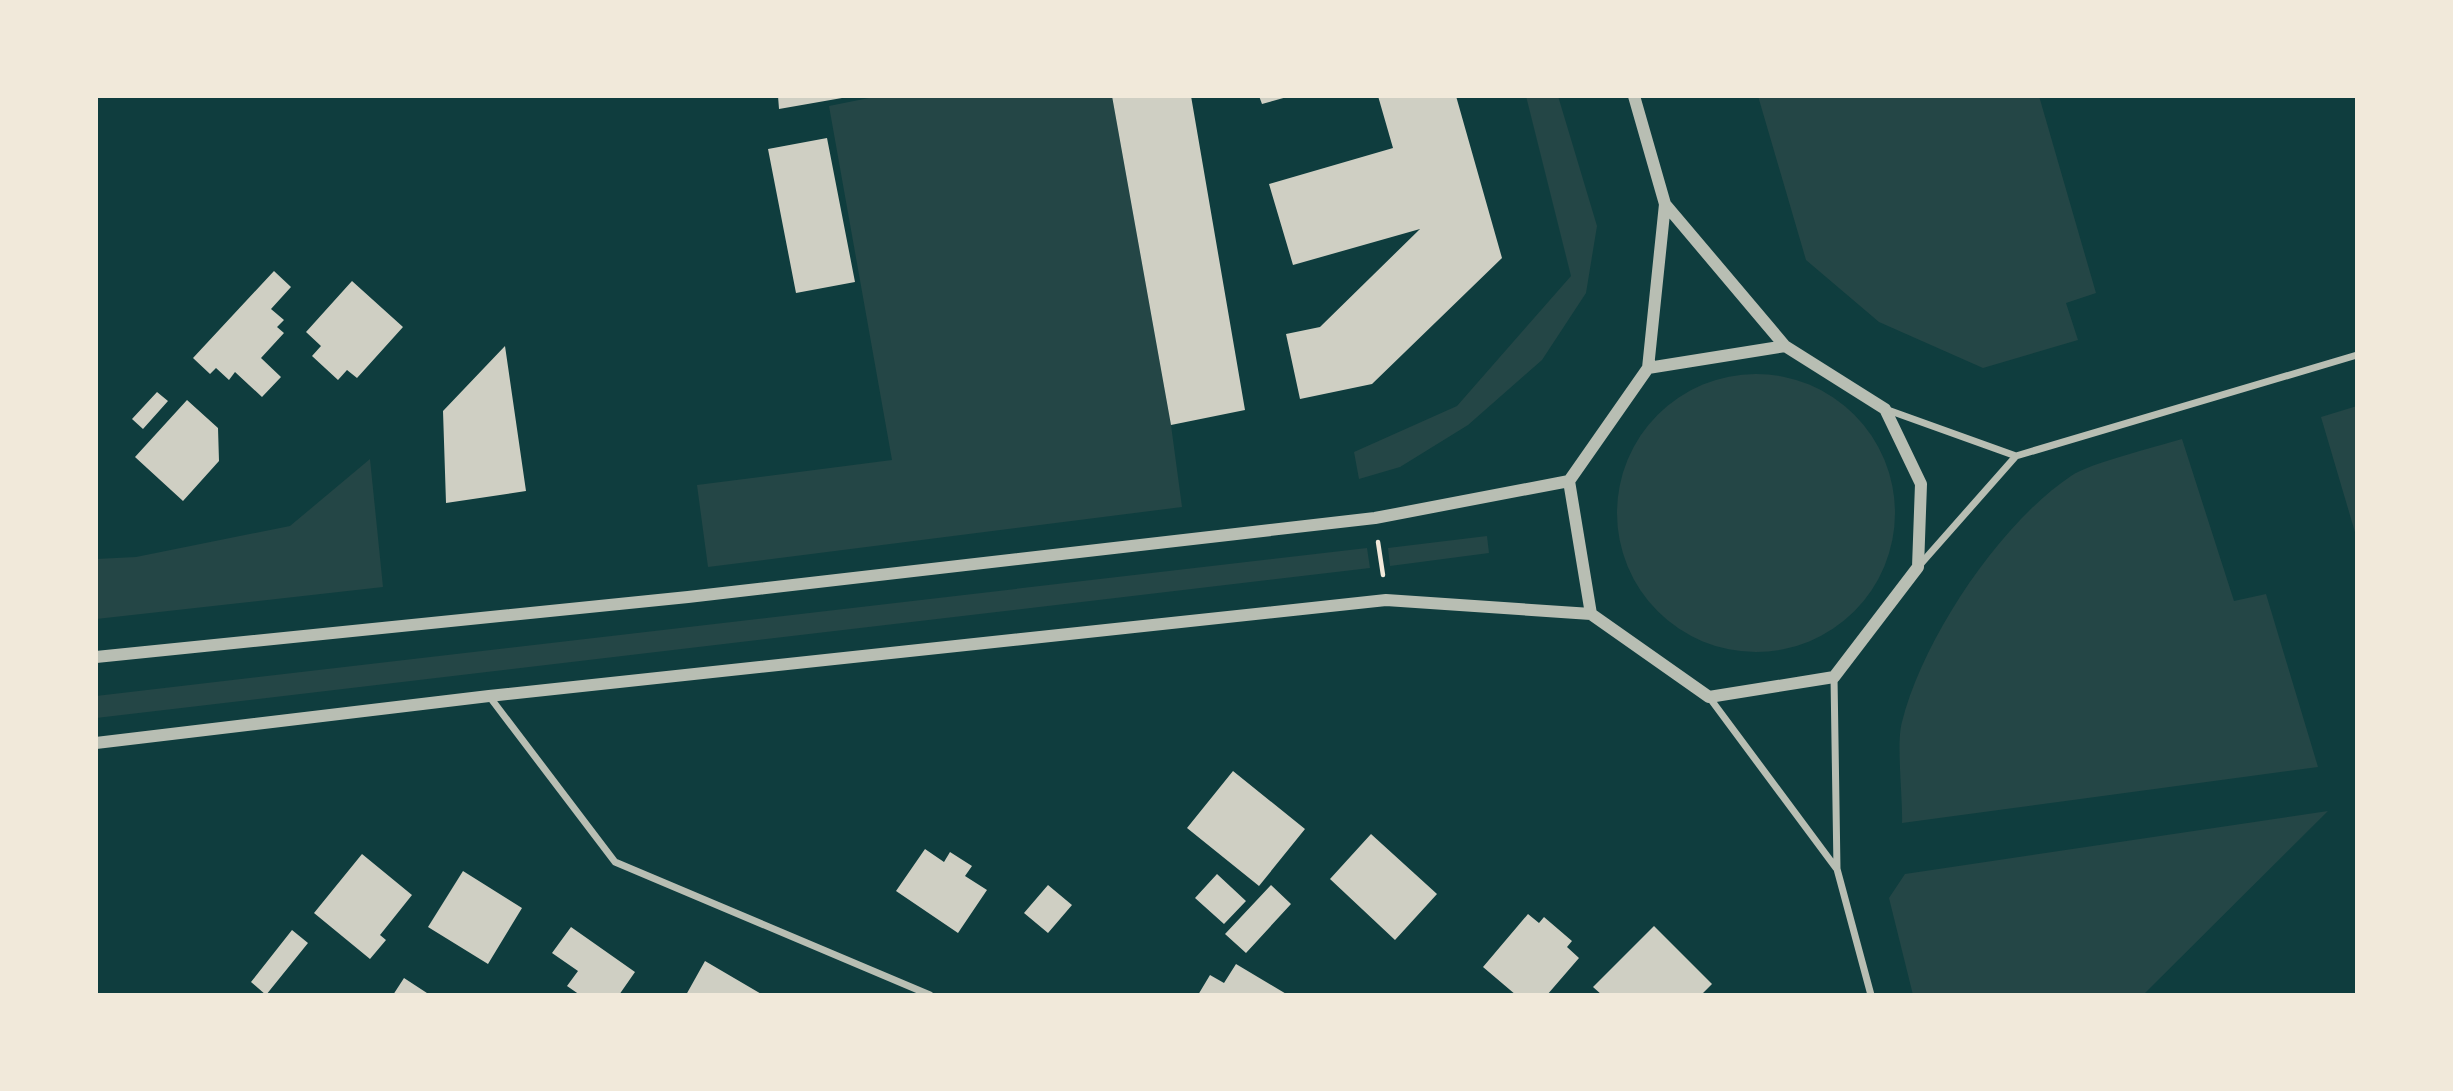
<svg xmlns="http://www.w3.org/2000/svg" width="2453" height="1091" font-family="'Work Sans',sans-serif">
	<style>
		.green { fill: #244646 }
		.building { fill: #cfcfc3 }
		.lines { fill: none; stroke-linecap: round; stroke-linejoin: round }
		.path { stroke: #f1e9da; stroke-width: 4.5 }
		.minor { stroke: #b8beb3; stroke-width: 7 }
		.tertiary { stroke: #b8beb3; stroke-width: 12 }
	</style>
	<rect width="100%" height="100%" fill="#0f3d3e"/>
	<!-- green -->
	<path class="green" d="M879 96H1112L1171 425 1182 507 708 567 697 485 892 460 829 106Z
		M1526 96H1558L1597 226 1586 293 1542 360 1468 425 1400 467 1359 479 1354 452 1457 406 1571 276Z
		M1758 96H2039L2096 293 2066 303 2078 340 1983 368 1879 322 1806 260Z
		M1617 513a139 139 0 1 1 278 0a139 139 0 1 1-278 0Z
		M2357 406V539L2321 417Z
		M2182 439 2234 601 2266 594 2318 767 1902 823C1903 798 1896 743 1902 722 1923 639 1999 524 2071 476 2090 463 2156 447 2182 439Z
		M370 459 383 587 96 619V559L136 557 290 526Z
		M1487 536 1489 553 1390 566 1388 548Z
		M1367 548 1370 568 96 718V696Z
		M2328 811 2143 995H1913L1889 898 1905 874Z"/>
	<!-- building -->
	<path class="building" d="M778 96H841L842 98 779 109Z
		M1112 96H1191L1245 410 1171 425Z
		M1259 96H1287V97L1262 104Z
		M1378 96H1456L1502 258 1372 384 1300 399 1286 334 1320 327 1420 229 1293 265 1269 184 1393 148Z
		M827 138 855 282 796 293 768 149Z
		M274 271 291 287 271 309 284 320 277 327 284 333 261 358 281 377 262 397 235 372 229 380 216 368 210 374 193 358Z
		M352 281 403 327 357 378 347 370 338 380 312 356 321 346 306 332Z
		M505 346 526 491 446 503 443 411Z
		M157 392 168 401 143 429 132 419Z
		M187 400 218 428 219 461 183 501 135 457Z
		M1233 771 1305 829 1259 886 1187 828Z
		M1371 834 1437 894 1395 940 1330 879Z
		M925 849 944 862 950 852 972 866 965 876 987 890 958 933 896 891Z
		M362 854 412 895 380 935 386 940 370 959 314 913Z
		M463 871 522 908 488 964 428 927Z
		M1217 874 1246 901 1224 924 1195 898Z
		M1048 885 1072 905 1048 933 1024 913Z
		M1271 885 1291 904 1246 953 1225 934Z
		M1528 914 1539 923 1544 917 1572 941 1567 947 1579 958 1547 995H1516L1483 967Z
		M1654 926 1712 984 1701 995H1602L1593 987Z
		M571 927 635 972 619 995H580L567 986 578 971 552 953Z
		M292 930 308 943 266 995 251 982Z
		M705 961 763 995H686Z
		M1236 964 1288 995H1198L1210 975 1224 983Z
		M404 978 430 995H393Z"/>
	<g class="lines">
		<!-- path -->
		<path class="path" d="M1378 542 1383 575"/>
		<!-- minor -->
		<path class="minor" d="M1885 409 2016 456
			M1918 567 2016 456 2357 355
			M1834 677 1837 869 1871 995
			M489 696 615 862 930 995
			M1709 697 1836 868"/>
		<!-- tertiary -->
		<path class="tertiary" d="M1634 96 1665 204 1648 368
			M1665 204 1785 346
			M1785 346 1885 409 1921 484 1918 567 1834 677 1709 697 1591 614 1569 481 1648 368Z
			M96 657 688 597 1375 518 1569 481
			M96 743 489 696 1386 600 1591 614"/>
	</g>
	<!-- border -->
	<rect width="2453" height="1091" fill="none" stroke="#f1e9da" stroke-width="196"/>
</svg>
